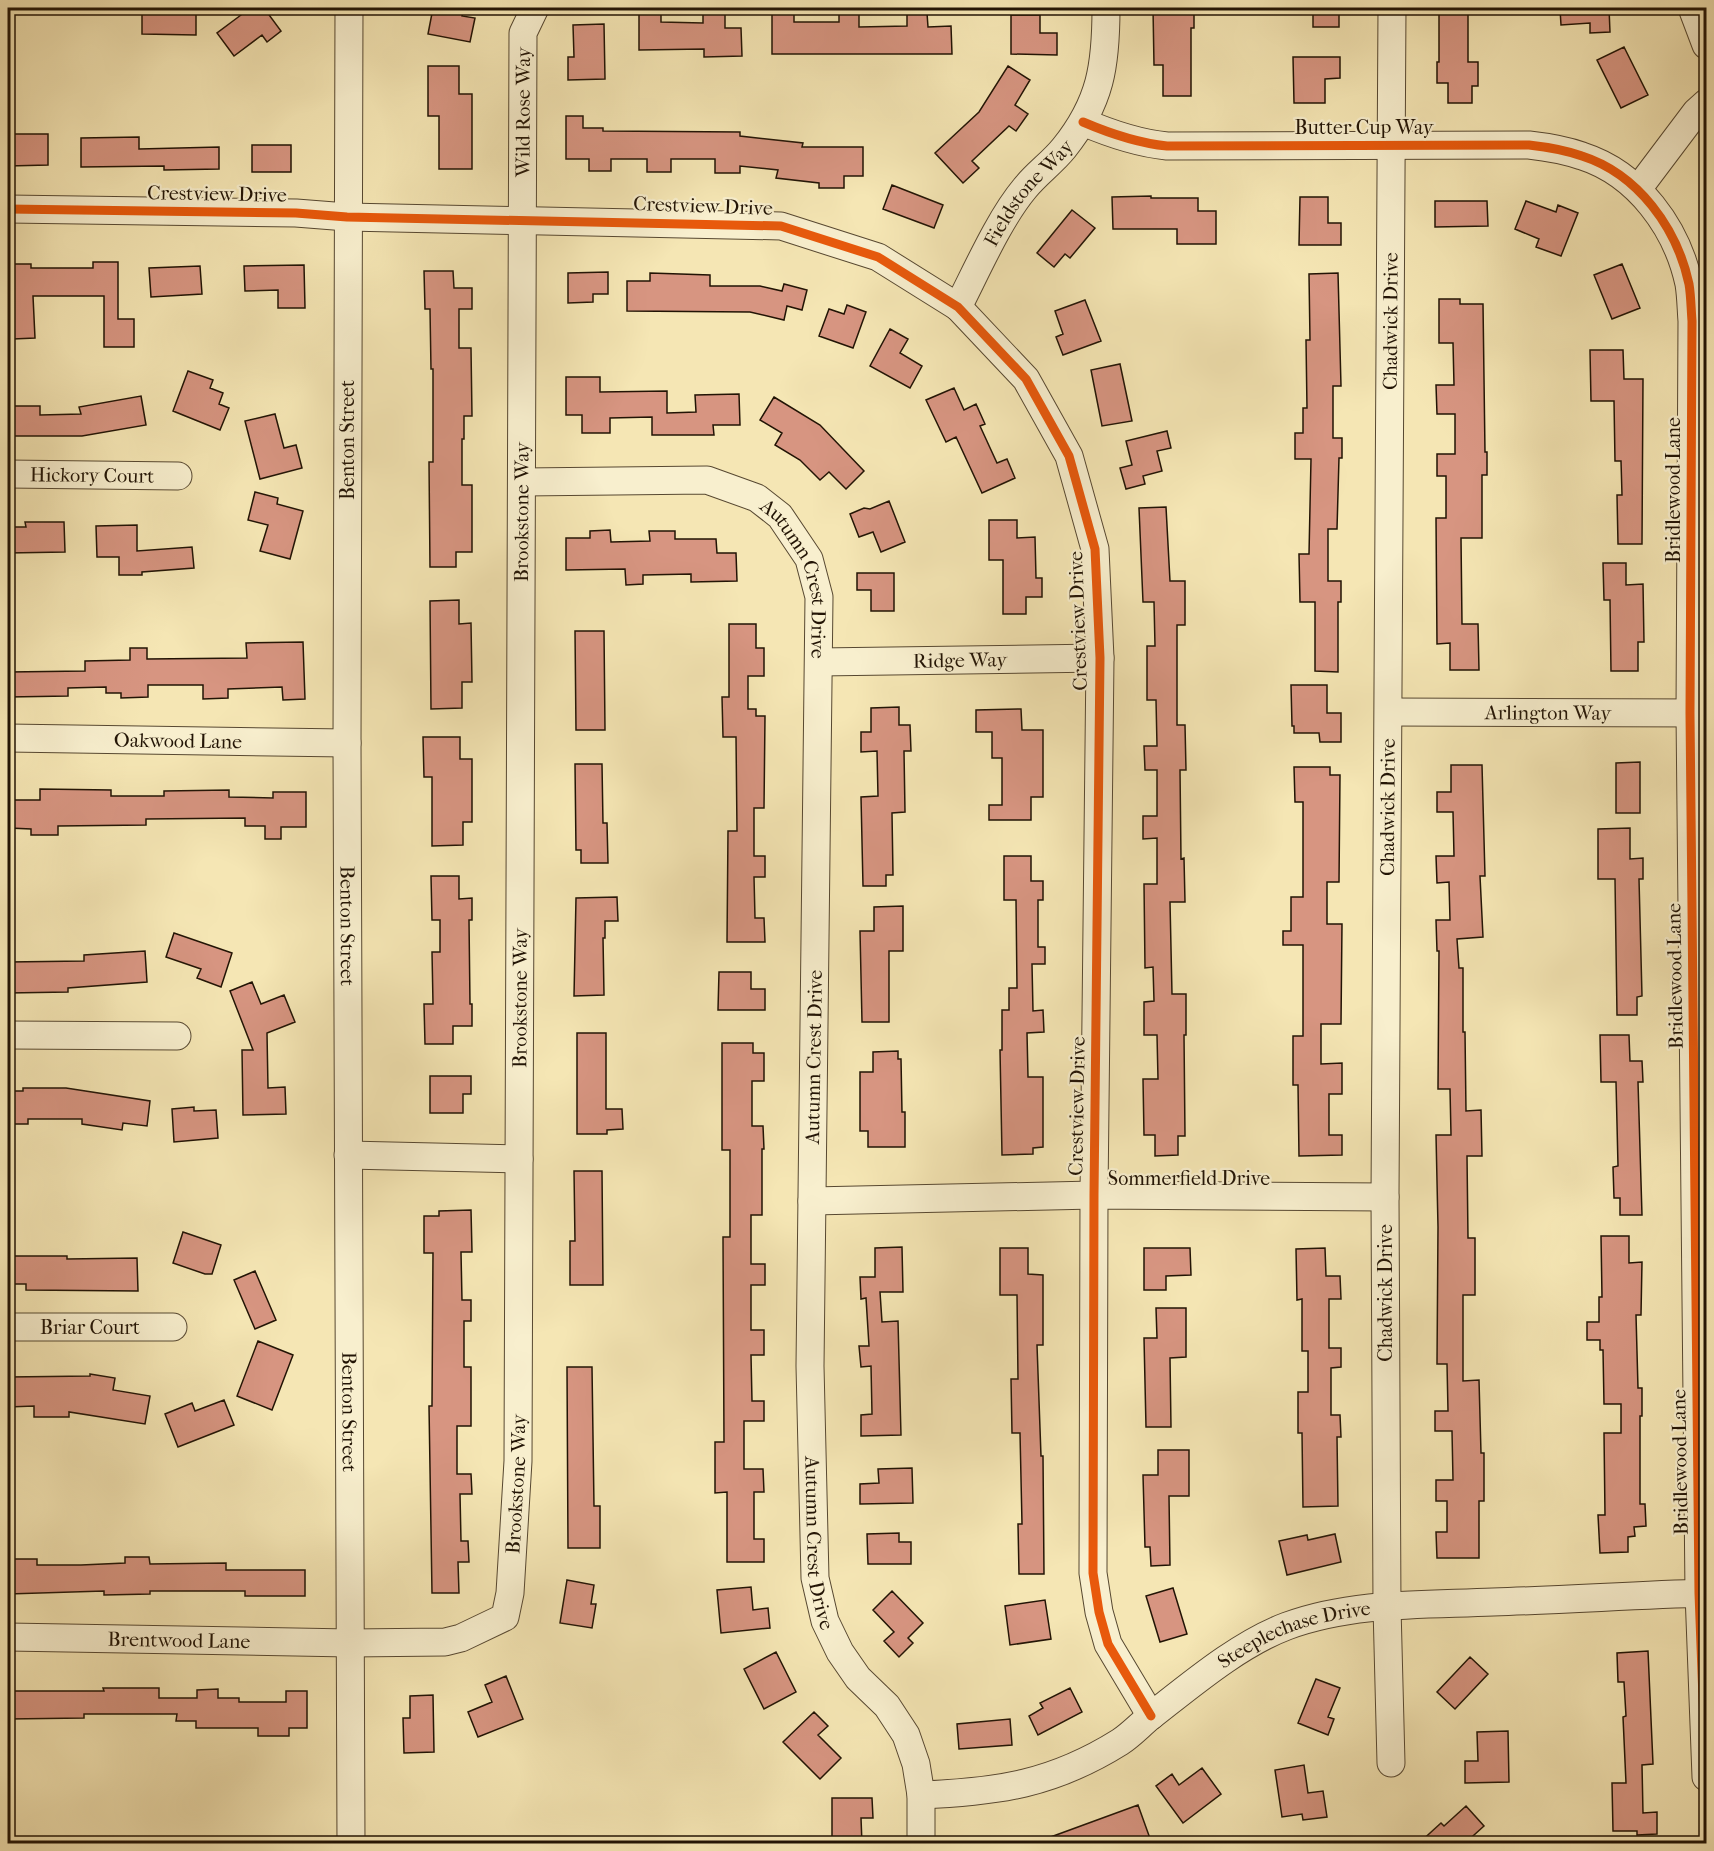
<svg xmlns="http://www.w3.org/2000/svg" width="1714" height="1851" font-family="'IM FELL French Canon',serif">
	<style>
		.building { fill: #d79581; stroke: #221405; stroke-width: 1.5 }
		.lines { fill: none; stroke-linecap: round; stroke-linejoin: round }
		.minor-casing { stroke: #574831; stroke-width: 29 }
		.minor { stroke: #f8efce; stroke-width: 27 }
		.cycleway-casing { stroke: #f8efce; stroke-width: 13 }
		.cycleway { stroke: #e8590c; stroke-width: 9 }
		.labels { text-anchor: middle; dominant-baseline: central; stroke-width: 4.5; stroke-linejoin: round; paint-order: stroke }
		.street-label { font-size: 20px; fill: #221405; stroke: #f8efce }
	</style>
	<rect width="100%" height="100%" fill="#f5e6b4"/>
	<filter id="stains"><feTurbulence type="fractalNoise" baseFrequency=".00333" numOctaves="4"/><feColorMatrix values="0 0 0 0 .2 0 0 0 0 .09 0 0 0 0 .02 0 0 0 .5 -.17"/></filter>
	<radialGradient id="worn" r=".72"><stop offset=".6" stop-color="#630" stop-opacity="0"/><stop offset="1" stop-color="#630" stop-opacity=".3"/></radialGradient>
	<!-- building -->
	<path class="building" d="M142 8H180V11L196 12V35L142 34Z
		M235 8H264L281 31 267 42 262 35 234 56 217 33 241 15Z
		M433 8H464L462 16 475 18 470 42 428 34Z
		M1153 8H1194V28H1191V96H1163V65H1154Z
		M1313 8H1339V27H1313Z
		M1439 8H1468V62H1478V86H1472V103H1448V83H1437V62H1439Z
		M1571 8H1609L1610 32 1590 33V23L1561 25 1560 9Z
		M639 10H661V22L703 23V11H725V28H741L742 56 704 57V49L639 50Z
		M772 12H794V22H839V13H859V27L907 26V14L927 13 928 27 951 26 952 54H772Z
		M1011 15H1040V33H1057V55L1011 54Z
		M604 24 605 79 568 80V57H574L573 25Z
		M1624 47 1648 95 1621 108 1597 60Z
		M1293 57H1340V78L1325 79V103H1294Z
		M428 66H459V94H472V169H439V116H428Z
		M1008 66 1030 80 1015 105 1028 114 1016 131 1009 126 972 161 979 168 963 183 935 153 979 112Z
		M566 116H583V128H603V131L740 132V136L803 143 802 147H863V176H844V188H819V183L776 178 778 170 740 166V173H715V159H671V172H647V159H611V171H589V159H566Z
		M8 134H48V165L8 166Z
		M139 137V149L219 147V169L164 170V166L81 167V138Z
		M252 145H291V172H252Z
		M892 185 943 205 934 228 883 209Z
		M1151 196V198H1198V211H1216V244H1177V229H1113L1112 197Z
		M1300 197H1328V223H1341V245H1299Z
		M1435 201H1487L1488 226 1435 227Z
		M1526 201 1556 212 1558 205 1578 213 1561 256 1536 247 1539 239 1515 229Z
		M1072 210 1095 228 1070 258 1065 254 1054 267 1037 253Z
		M93 262H118V319H134V347H104V296H33L35 338 13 339 11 294H8V264H31V268H93Z
		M1622 264 1640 308 1612 319 1594 275Z
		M304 265 305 308H278V290L245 291 244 266Z
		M200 266 202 294 151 297 149 268Z
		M424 271H453L454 288H472V309H459V348H471L472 416H464V439H462V485H472V552H456V567H430L429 462H433V369H431L430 309H425Z
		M608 272V294H593V302L568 303V273Z
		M650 273 710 275V286H760L782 291 784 284 807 290 802 310 787 306 784 320 750 312 627 311V281H650Z
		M1338 273 1341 386H1333V438H1342V458H1339L1337 529H1328V581H1341V602H1338V672L1315 671V602H1300L1299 554H1309L1311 459H1295V433H1303V408H1307L1306 340H1310L1309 274Z
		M1439 299H1460V304H1483L1485 452H1487V475H1482V538H1461L1462 624H1478L1479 670H1450V643L1437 644 1436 518H1446V476H1437V454H1455V414H1437L1436 385H1454L1453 343H1439Z
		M1085 300 1101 341 1063 355 1056 337 1063 334 1055 311Z
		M847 305 866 312 853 348 819 336 829 309 844 314Z
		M890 329 908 339 900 353 922 366 910 388 870 366Z
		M1590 350H1623L1624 379H1643L1642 544H1618L1617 495H1622L1621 461H1615L1614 401H1591Z
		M1120 364 1132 421 1102 426 1091 370Z
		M188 371 213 380 210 388 223 393 219 404 229 408 220 430 173 411Z
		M566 377H600V392L667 391V413L696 412 695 395 739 394 740 425H713L714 435H652V417L610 418V433H582V415H566Z
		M954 388 964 410 976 404 985 424 980 426 997 463 1007 459 1015 478 982 493 956 437 946 442 926 400Z
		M141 396 146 425 82 436H9V406H40V415L81 414 79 407Z
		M774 397 820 425 864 471 846 489 829 472 820 480 800 460 775 445 782 433 760 420Z
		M275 414 284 448 296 445 302 468 260 479 245 421Z
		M1167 431 1171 448 1157 451 1162 471 1143 476 1145 484 1126 489 1120 468 1132 465 1126 441Z
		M255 492 278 498 277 504 303 511 290 559 260 551 268 525 248 520Z
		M889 501 905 542 881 552 873 532 859 537 850 514 864 508 870 509Z
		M1166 507 1170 581H1185V625H1177V725H1185L1186 770H1180L1181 859 1184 858 1185 902H1170L1172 994H1186V1035H1184L1185 1136H1178V1155L1155 1156V1135H1144L1143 1079H1158L1157 1035H1144V1002L1154 1001 1153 967 1145 968 1144 884H1157V838L1143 839V816H1157V770H1145L1144 746H1157L1156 700H1147V646H1155L1154 602H1143L1139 508Z
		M989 520H1017V538L1035 537 1036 578H1042V597H1026V614H1003V560H989Z
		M25 522H64L65 552 8 553V527H26Z
		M137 525V551L192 547 194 568 142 572V575H119V557H97L96 526Z
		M610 530 611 542 650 541 649 531H675V539H716L717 553H736L737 581 691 582V574L643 575V584L626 585 625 569 566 570V538H590V531Z
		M1603 563H1626V585L1643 584 1644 642H1638V671H1611L1610 600H1604Z
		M857 573H894V611H871V590H857Z
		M459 600V624L471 623 472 682H462V708L431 709 430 601Z
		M729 624H756V648H764V676H748V709H756V716H765L764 808H754V856H765V877H754L755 918H764L765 942H727L728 831H737L736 737H723L722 697H729Z
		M575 631H604L605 730H576Z
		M303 642 305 699 283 700 282 687 228 689V698L203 699V685H148V697L121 698V693H106V687L68 688V696L8 697V672L85 671V661L130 660V648H147V659L247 658 246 643Z
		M1291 685H1327V713H1341V742H1320L1319 733H1294V726H1292Z
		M899 707V725H910L911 751H904L905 812 892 813 893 875H886V886H863L861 797 878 796 877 751 861 752V732H871V708Z
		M1021 709 1022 730H1043V797H1031V820H989V805H1002V758H992V732H976V710Z
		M423 737H460V759H472V822H463V845L432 846V777H424Z
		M1640 762V813H1616V763Z
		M575 764H602L603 823H607L608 863H581V850H576Z
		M1451 765H1482L1485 876H1480L1483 937 1457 939 1459 968H1463V1032H1465L1466 1111 1481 1110 1482 1156H1467L1468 1238H1475V1295H1463V1381L1479 1380 1481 1453H1484V1501H1479V1558H1437L1436 1532H1447V1501H1436V1480H1453L1452 1431H1435V1411H1448L1447 1364H1437L1438 1227 1436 1135H1451L1450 1089H1438L1439 951H1437L1436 920H1450L1449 882 1437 883 1436 856H1454L1453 812H1437V792H1451Z
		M1294 767H1330V775H1340L1339 882H1327V924H1342L1341 1024H1321V1064L1342 1063V1094H1329V1135H1342V1155L1299 1156 1298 1085H1293V1036H1303V945H1283V931H1291V897H1303V802H1295Z
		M40 789 111 790V796H164V791L229 790V797L273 798V792H306V827H281V839H265V826H245V818L146 819V825L58 826V835H31V829L9 828V800H40Z
		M1630 828V859L1643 858V879H1639L1642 996 1637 997V1015H1617L1615 879H1598V829Z
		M1004 856H1031V881H1043V900H1038V947H1045V964H1032L1033 1011 1043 1010 1044 1032 1027 1033 1028 1077H1043V1147L1033 1148V1154L1002 1155 1000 1050H1002V1010H1009V988H1017L1016 900H1004Z
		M431 876H459V899L472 898V920H469L470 1004H472V1026H453V1044H425L424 1004H433L432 952H440V920H432Z
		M617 897 618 921H605V938H603L604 995 574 996 576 898Z
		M903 906V951H889V1022H862L860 931H874V907Z
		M174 933 232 953 221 987 197 978 201 969 166 957Z
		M145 951 147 982 68 988V992L8 993V962L84 961V955Z
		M719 972H751V989H765V1010H718Z
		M252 982 261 1004 284 995 295 1022 267 1033 268 1088 285 1087 286 1114 243 1115 242 1050H253L230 991Z
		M577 1033H606V1109H622L623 1129 607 1130V1134H577Z
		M1600 1035H1629L1630 1061H1642L1643 1082H1638L1642 1215H1620V1198H1614L1613 1167 1618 1166 1616 1082H1601Z
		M722 1043H753V1053H764V1081H752V1126H763L764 1149H762V1215H751V1264H765V1285H751V1330H764V1355H751L752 1401H764V1421H744V1469H763L764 1492H754V1539H764V1562H727V1492L715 1493V1442H724L723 1237H730V1150H722Z
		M898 1051V1059H901L902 1112H905V1147H868V1131H860V1072H873V1052Z
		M430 1076H471V1094H463V1113H430Z
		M23 1088H66L150 1101 147 1126 123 1123 122 1130 82 1124V1119H28V1124H8V1091H23Z
		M194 1107V1111L216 1110 218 1138 174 1142 172 1109Z
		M574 1171H602L603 1285H570V1241H575Z
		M471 1210 472 1252H461L462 1300H471V1321H464V1367H471V1426H457V1474H471L472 1494H460L461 1541H468L469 1562H458L459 1593H432L429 1406H432L433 1253H424V1216H439V1211Z
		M183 1232 221 1245 212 1274H205L173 1263Z
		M1601 1236H1629V1263L1642 1262 1641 1315H1636L1638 1388H1642V1416H1640V1504H1645L1646 1526 1634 1527 1635 1536 1628 1537V1552L1600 1553 1598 1515H1605L1604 1433H1621V1404H1604L1603 1350H1600V1340H1587V1322H1599V1297H1602Z
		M902 1247 903 1292H880L882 1322 898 1321 901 1435 861 1436V1415L872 1414 871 1366 861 1367 859 1346H869L866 1298 861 1299 860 1277H875V1248Z
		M1000 1248H1028V1274L1043 1275V1345H1037L1041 1456H1043L1044 1574H1019L1018 1524H1022L1020 1433H1012L1011 1379H1018L1017 1295H1000Z
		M1144 1248H1190L1191 1275 1166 1276V1290H1144Z
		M1325 1248 1326 1276H1340L1341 1299H1329V1348H1341V1367L1331 1368V1415H1340L1341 1437H1337L1338 1506 1303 1507 1302 1433H1298V1392H1308V1351H1302V1299L1297 1300 1296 1249Z
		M8 1256H67V1259L137 1258 138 1291 26 1290V1284H8Z
		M255 1271 276 1320 255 1329 234 1280Z
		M1156 1308H1186V1357L1170 1358 1171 1427H1146L1144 1338H1157Z
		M258 1341 293 1355 272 1410 237 1396Z
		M567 1367H592L594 1506H600V1548H568Z
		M90 1374 115 1378 113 1390 150 1396 145 1424 69 1412V1417H34V1406L8 1407V1377L90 1376Z
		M224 1400 234 1425 178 1447 165 1414 192 1403 195 1411Z
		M1158 1450H1189V1496H1169L1170 1565 1151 1566 1150 1547H1145L1143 1475H1158Z
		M912 1468 913 1503 860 1504V1484L879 1483 878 1469Z
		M899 1533V1542H911V1564H868L867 1534Z
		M1335 1534 1341 1562 1287 1575 1279 1541 1307 1535 1308 1540Z
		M125 1557H149L150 1564 226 1563V1570H305V1596H245V1591H150V1594L104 1595V1591L8 1594V1559H37V1565H81L125 1563Z
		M567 1580 594 1585 591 1604H596L592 1628 560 1623Z
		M751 1587 753 1610 768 1608 770 1628 721 1633 717 1590Z
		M1173 1588 1187 1634 1160 1642 1146 1596Z
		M892 1591 923 1623 908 1638 913 1643 899 1657 884 1641 894 1632 873 1610Z
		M1045 1600 1051 1639 1010 1645 1005 1606Z
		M1648 1651 1653 1764 1642 1765 1643 1813 1657 1812V1834L1637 1835V1831H1613L1612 1783H1626L1623 1717 1626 1716 1624 1682H1618L1617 1653Z
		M776 1652 796 1692 764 1709 744 1669Z
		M1470 1657 1488 1674 1455 1709 1437 1692Z
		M506 1676 523 1719 478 1737 468 1712 492 1702 485 1685Z
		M1316 1679 1340 1688 1328 1717 1334 1719 1328 1735 1298 1723Z
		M103 1688H159V1698H197V1690L218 1689V1698H239V1702H286V1691H307V1728H289V1736H258V1728H196V1721H176L177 1714H84V1718L8 1719V1691H104Z
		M1070 1688 1082 1712 1038 1735 1029 1716 1043 1708 1040 1703Z
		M433 1695 434 1752 404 1753 403 1718H410V1696Z
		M814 1712 828 1726 818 1735 841 1758 820 1779 783 1742Z
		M1010 1719 1012 1745 959 1749 957 1724Z
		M1508 1731 1509 1782 1465 1783V1761H1478L1477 1732Z
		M1304 1765 1308 1793 1323 1791 1327 1817 1303 1820 1302 1814 1282 1817 1275 1770Z
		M1202 1768 1221 1794 1183 1823 1156 1786 1172 1774 1179 1785Z
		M832 1798H872L873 1818H861L862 1844H832Z
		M1138 1805 1152 1844H1038L1037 1842Z
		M1466 1806 1484 1826 1464 1844H1418L1441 1823 1444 1826Z"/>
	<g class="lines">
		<!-- minor casing -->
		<g class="minor-casing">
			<g id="minor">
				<path id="s1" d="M349 8 347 743 351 1844"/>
				<path d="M1692 8 1706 45"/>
				<path d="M1083 122C1111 134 1137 143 1167 146L1529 145C1547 147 1565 150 1582 156 1638 174 1677 228 1689 284 1691 296 1691 309 1692 321L1690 713 1699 1593 1706 1777"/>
				<path d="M1638 189 1696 112 1706 103"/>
				<path d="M8 209 296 213 347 217 781 226 878 257 958 307 1026 379 1069 456 1095 549 1100 658 1094 1195 1093 1573 1099 1612 1108 1644 1151 1716"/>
				<path id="s2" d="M958 307C977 270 999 219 1025 188 1037 173 1052 163 1064 148 1101 102 1106 65 1106 8"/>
				<path id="s3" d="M8 474 178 476"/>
				<path id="s4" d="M523 482 707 480 757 498 780 516 809 559 819 597 810 1366 815 1578 825 1621 840 1652 858 1678 887 1706 906 1735 916 1764 921 1795V1844"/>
				<path id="s5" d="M819 662 1100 658"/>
				<path id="s6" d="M1389 712 1706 713"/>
				<path id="s7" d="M8 738 347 743"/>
				<path d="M8 1035 177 1036"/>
				<path d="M348 1155 519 1159"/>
				<path d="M812 1201 1094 1195 1385 1197"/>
				<path id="s8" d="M8 1327H173"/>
				<path id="s9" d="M8 1637 350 1643 445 1642 461 1638 505 1617 510 1593 518 1461 523 33 535 8"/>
				<path id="s10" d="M1391 1763 1387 1607 1385 1197 1392 8"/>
				<path id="s11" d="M921 1795C998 1792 1053 1784 1120 1742 1131 1735 1141 1724 1151 1716 1192 1684 1239 1644 1287 1626 1352 1602 1425 1605 1493 1602 1564 1600 1636 1595 1706 1593"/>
			</g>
		</g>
		<!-- minor -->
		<use href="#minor" class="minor"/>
		<!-- cycleway casing -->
		<g class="cycleway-casing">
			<path id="cycleway" d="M1083 122C1111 134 1137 143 1167 146L1529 145C1547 147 1565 150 1582 156 1638 174 1677 228 1689 284 1691 296 1691 309 1692 321L1690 713 1699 1593 1706 1777
				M8 209 296 213 347 217 781 226 878 257 958 307 1026 379 1069 456 1095 549 1100 658 1094 1195 1093 1573 1099 1612 1108 1644 1151 1716"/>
		</g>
		<!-- cycleway -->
		<use href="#cycleway" class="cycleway"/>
	</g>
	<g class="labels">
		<!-- street labels -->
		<g class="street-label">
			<text stroke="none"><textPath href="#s9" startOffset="2008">Wild Rose Way</textPath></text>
			<text x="1364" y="127">Butter Cup Way</text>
			<text transform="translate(217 194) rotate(1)">Crestview Drive</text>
			<text stroke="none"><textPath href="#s2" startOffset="135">Fieldstone Way</textPath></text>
			<text transform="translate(703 206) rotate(2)">Crestview Drive</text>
			<text stroke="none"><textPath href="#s10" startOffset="1442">Chadwick Drive</textPath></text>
			<text transform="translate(347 440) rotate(-90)">Benton Street</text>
			<text stroke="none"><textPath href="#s3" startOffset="84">Hickory Court</textPath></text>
			<text transform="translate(1673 490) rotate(-90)">Bridlewood Lane</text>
			<text stroke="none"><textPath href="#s9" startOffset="1608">Brookstone Way</textPath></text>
			<text stroke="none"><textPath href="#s4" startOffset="332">Autumn Crest Drive</textPath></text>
			<text transform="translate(1078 621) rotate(-92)">Crestview Drive</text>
			<text stroke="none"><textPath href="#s5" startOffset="141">Ridge Way</textPath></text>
			<text stroke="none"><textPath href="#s6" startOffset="159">Arlington Way</textPath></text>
			<text stroke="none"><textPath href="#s7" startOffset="170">Oakwood Lane</textPath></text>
			<text stroke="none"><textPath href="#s10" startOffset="956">Chadwick Drive</textPath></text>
			<text stroke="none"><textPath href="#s1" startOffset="918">Benton Street</textPath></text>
			<text transform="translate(1675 976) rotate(-91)">Bridlewood Lane</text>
			<text stroke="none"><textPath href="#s9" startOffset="1122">Brookstone Way</textPath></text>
			<text transform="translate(814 1057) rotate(-89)">Autumn Crest Drive</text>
			<text transform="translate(1077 1106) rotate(-89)">Crestview Drive</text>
			<text x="1189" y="1178">Sommerfield Drive</text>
			<text transform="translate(1385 1293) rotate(-90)">Chadwick Drive</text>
			<text stroke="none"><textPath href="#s8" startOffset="82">Briar Court</textPath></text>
			<text stroke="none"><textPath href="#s1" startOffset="1404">Benton Street</textPath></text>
			<text transform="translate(1680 1462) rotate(-91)">Bridlewood Lane</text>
			<text stroke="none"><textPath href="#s9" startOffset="636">Brookstone Way</textPath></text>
			<text stroke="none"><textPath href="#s4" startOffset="1304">Autumn Crest Drive</textPath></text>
			<text stroke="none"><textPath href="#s9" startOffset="171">Brentwood Lane</textPath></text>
			<text stroke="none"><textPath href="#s11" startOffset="417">Steeplechase Drive</textPath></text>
		</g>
	</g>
	<!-- margin -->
	<rect width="1714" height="1851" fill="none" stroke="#f5e6b4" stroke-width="30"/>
	<rect x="9" y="9" width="1696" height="1833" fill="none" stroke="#221405" stroke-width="3"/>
	<rect x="15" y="15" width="1684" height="1821" fill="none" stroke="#221405" stroke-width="1.5"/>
	<rect width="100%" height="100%" filter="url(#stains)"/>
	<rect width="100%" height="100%" fill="url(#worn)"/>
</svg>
